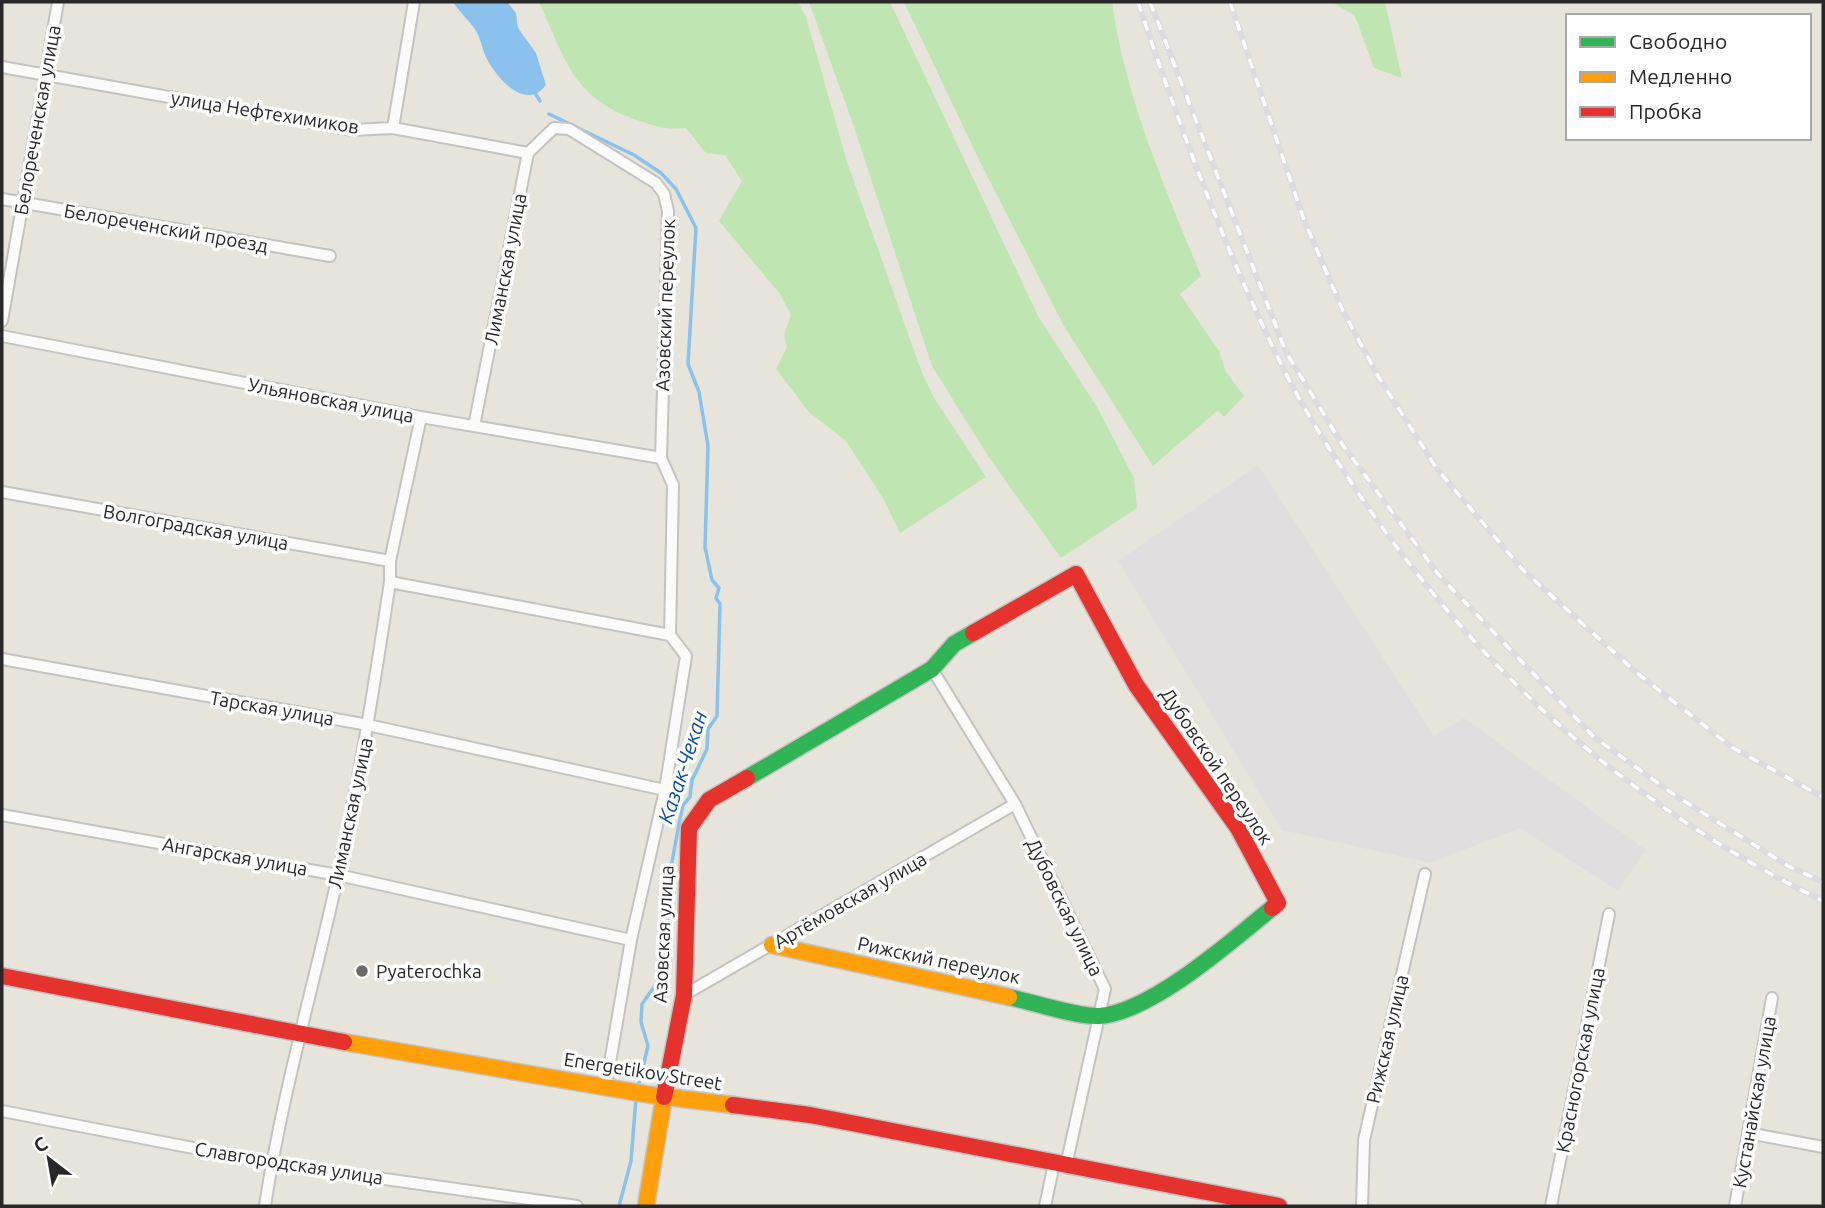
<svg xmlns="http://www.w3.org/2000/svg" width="1825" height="1208" font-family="Ubuntu,sans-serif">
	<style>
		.industrial { fill: #e2dee0 }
		.green { fill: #bfe5b3 }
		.water { fill: #8bc2ed }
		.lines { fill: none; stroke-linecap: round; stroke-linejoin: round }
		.stream { stroke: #8bc2ed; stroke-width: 3.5 }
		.street-casing { stroke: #c4c2c2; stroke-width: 14 }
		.fast-casing { stroke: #c4c2c2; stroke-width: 19 }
		.slow-casing { stroke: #c4c2c2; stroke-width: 19 }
		.jam-casing { stroke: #c4c2c2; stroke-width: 19 }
		.street { stroke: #fbfbfa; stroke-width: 10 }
		.fast { stroke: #30b455; stroke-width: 16 }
		.slow { stroke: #ff9f0a; stroke-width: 16 }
		.jam { stroke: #e5322d; stroke-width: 16 }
		.rail-casing { stroke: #dcdcde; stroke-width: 6 }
		.rail { stroke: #fff; stroke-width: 3.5; stroke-dasharray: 10; stroke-linecap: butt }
		.poi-dot { fill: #6b6a67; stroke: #fff; stroke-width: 2.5 }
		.labels { text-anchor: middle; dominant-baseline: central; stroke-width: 7; stroke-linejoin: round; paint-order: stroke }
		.street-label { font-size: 19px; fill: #282828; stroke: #fff }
		.poi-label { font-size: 19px; fill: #282828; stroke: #fff; text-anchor: start }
		.water-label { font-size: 21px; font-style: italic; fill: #074d9c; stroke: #fff }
	</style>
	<rect width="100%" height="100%" fill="#e7e4dc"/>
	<!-- industrial -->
	<path class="industrial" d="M1258 465 1434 736 1464 718 1646 850 1618 891 1520 828 1430 863 1282 830 1118 561Z"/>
	<!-- green -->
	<path class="green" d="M539 2H798L806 17 847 162 922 373 934 398 986 477 900 533 884 500 846 441 809 412 776 369 787 347 784 335 791 315 780 294 719 221 742 181 725 155 706 153 686 128C666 131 652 125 634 119 571 96 565 58 539 2Z
		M809 2H890L1038 316 1097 407 1134 478 1137 508 1061 558 988 456 932 366 854 127Z
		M904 2H1112C1125 97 1165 188 1201 276L1180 294 1219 351 1226 372 1244 396 1224 417 1218 410 1153 466 1064 326 982 166Z
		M1332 2H1385L1402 78 1374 68 1355 16Z"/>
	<!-- water -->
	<path class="water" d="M453 2H507L516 13 518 28 536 53 546 85C526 112 496 78 486 57 482 49 481 39 476 31 470 21 460 13 453 2Z"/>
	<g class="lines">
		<!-- stream -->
		<path class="stream" d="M535 93 540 101
			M549 114 634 155 661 173 676 189 696 228 688 364 699 392 708 446 705 547 712 580 719 588 716 598 720 604 717 716 708 729 707 749 692 780 690 797 683 805 678 829 669 879 674 891 668 913 665 958 656 984 642 1004 641 1022 648 1046 638 1087
			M619 1206 631 1161 636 1098"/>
		<!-- street casing -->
		<g class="street-casing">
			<path id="street" d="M2 67 353 130 393 128 528 153
				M393 128 414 2
				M528 153 554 128 569 129 656 183 664 194 668 211 661 458 673 485 670 635 686 656 665 790 631 940 606 1086
				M2 199 330 256
				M2 321 58 2
				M2 336 421 417 661 458
				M474 426 528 153
				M2 492 390 561
				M390 582 670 635
				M2 659 368 725 665 790
				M932 669 1015 804 1105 989 1066 1166
				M2 815 338 875 631 940
				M684 995 1015 804
				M2 1111 271 1163 577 1206
				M1748 1133 1823 1147
				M265 1206C282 1094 314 985 338 875 360 778 375 680 390 582V561L421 417
				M1045 1206 1054 1164
				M1362 1206 1364 1140 1425 874
				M1551 1206 1609 914
				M1735 1206 1772 998"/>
		</g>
		<!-- fast casing -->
		<g class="fast-casing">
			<path id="fast" d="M747 778 932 669 954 644 973 633
				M1009 997C1032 1002 1077 1017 1099 1016 1150 1013 1232 941 1272 908"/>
		</g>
		<!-- slow casing -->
		<g class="slow-casing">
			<path id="slow" d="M772 945 1009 997
				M344 1042 651 1095 733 1105
				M646 1206 664 1097"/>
		</g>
		<!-- jam casing -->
		<g class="jam-casing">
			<path id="jam" d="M973 633 1076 574 1136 685 1238 828 1278 903 1272 908
				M2 976 344 1042
				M664 1097 684 995 689 828 709 800 747 778
				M733 1105 810 1115 1279 1206"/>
		</g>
		<!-- street -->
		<use href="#street" class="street"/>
		<!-- fast -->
		<use href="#fast" class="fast"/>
		<!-- slow -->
		<use href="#slow" class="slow"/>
		<!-- jam -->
		<use href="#jam" class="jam"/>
		<!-- rail casing -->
		<g class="rail-casing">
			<path id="rail" d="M1138 2C1179 124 1223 246 1280 362 1303 409 1332 454 1361 497 1482 675 1630 806 1823 901
				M1150 2 1286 352 1342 444 1438 574 1594 737 1676 796 1788 866 1823 882
				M1230 2 1304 220 1343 311 1378 376 1437 469 1523 570 1637 673 1733 748 1823 797"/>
		</g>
		<!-- rail -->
		<use href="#rail" class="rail"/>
	</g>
	<!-- markers -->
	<circle class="poi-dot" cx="362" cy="971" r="7"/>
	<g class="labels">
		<!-- street labels -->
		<g class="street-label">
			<text transform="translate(265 112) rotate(9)">улица Нефтехимиков</text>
			<text transform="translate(37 120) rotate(-80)">Белореченская улица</text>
			<text transform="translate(166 228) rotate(10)">Белореченский проезд</text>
			<text transform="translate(505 269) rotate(-79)">Лиманская улица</text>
			<text transform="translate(665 305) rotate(-88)">Азовский переулок</text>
			<text transform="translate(331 400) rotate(11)">Ульяновская улица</text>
			<text transform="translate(196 527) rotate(10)">Волгоградская улица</text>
			<text transform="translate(272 708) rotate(10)">Тарская улица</text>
			<text transform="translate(1217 766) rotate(56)">Дубовской переулок</text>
			<text transform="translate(350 813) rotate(-78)">Лиманская улица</text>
			<text transform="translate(235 856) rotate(10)">Ангарская улица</text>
			<text transform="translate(850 900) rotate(-30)">Артёмовская улица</text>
			<text transform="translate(1065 907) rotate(64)">Дубовская улица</text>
			<text transform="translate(663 934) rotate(-87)">Азовская улица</text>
			<text transform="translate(939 960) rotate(12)">Рижский переулок</text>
			<text transform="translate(1387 1039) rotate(-77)">Рижская улица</text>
			<text transform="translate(1580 1060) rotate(-79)">Красногорская улица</text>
			<text transform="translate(643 1071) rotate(9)">Energetikov Street</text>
			<text transform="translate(1754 1102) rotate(-80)">Кустанайская улица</text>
			<text transform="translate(289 1163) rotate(9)">Славгородская улица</text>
		</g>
		<!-- poi labels -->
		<g class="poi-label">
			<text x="376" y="971">Pyaterochka</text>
		</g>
		<!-- water labels -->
		<g class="water-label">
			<text transform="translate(682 767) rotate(-72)">Казак-Чекан</text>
		</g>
	</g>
	<!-- border -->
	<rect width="1825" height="1208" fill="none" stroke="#282828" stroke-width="7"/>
	<!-- legend -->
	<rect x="1566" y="14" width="245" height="126" fill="#ffffff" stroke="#a9a9a9" stroke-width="2"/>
	<rect x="1580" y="37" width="35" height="10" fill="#30b455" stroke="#a9a9a9" stroke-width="2"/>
	<text x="1629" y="49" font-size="21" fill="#282828">Свободно</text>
	<rect x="1580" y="72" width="35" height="10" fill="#ff9f0a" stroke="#a9a9a9" stroke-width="2"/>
	<text x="1629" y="84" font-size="21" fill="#282828">Медленно</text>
	<rect x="1580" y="107" width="35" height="10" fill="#e5322d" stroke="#a9a9a9" stroke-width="2"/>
	<text x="1629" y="119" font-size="21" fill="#282828">Пробка</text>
	<!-- north arrow -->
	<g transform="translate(49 1159) rotate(329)" stroke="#ffffff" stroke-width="5" paint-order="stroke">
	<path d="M0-5L12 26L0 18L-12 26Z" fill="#282828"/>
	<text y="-10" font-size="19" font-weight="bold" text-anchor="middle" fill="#282828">С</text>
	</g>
</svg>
